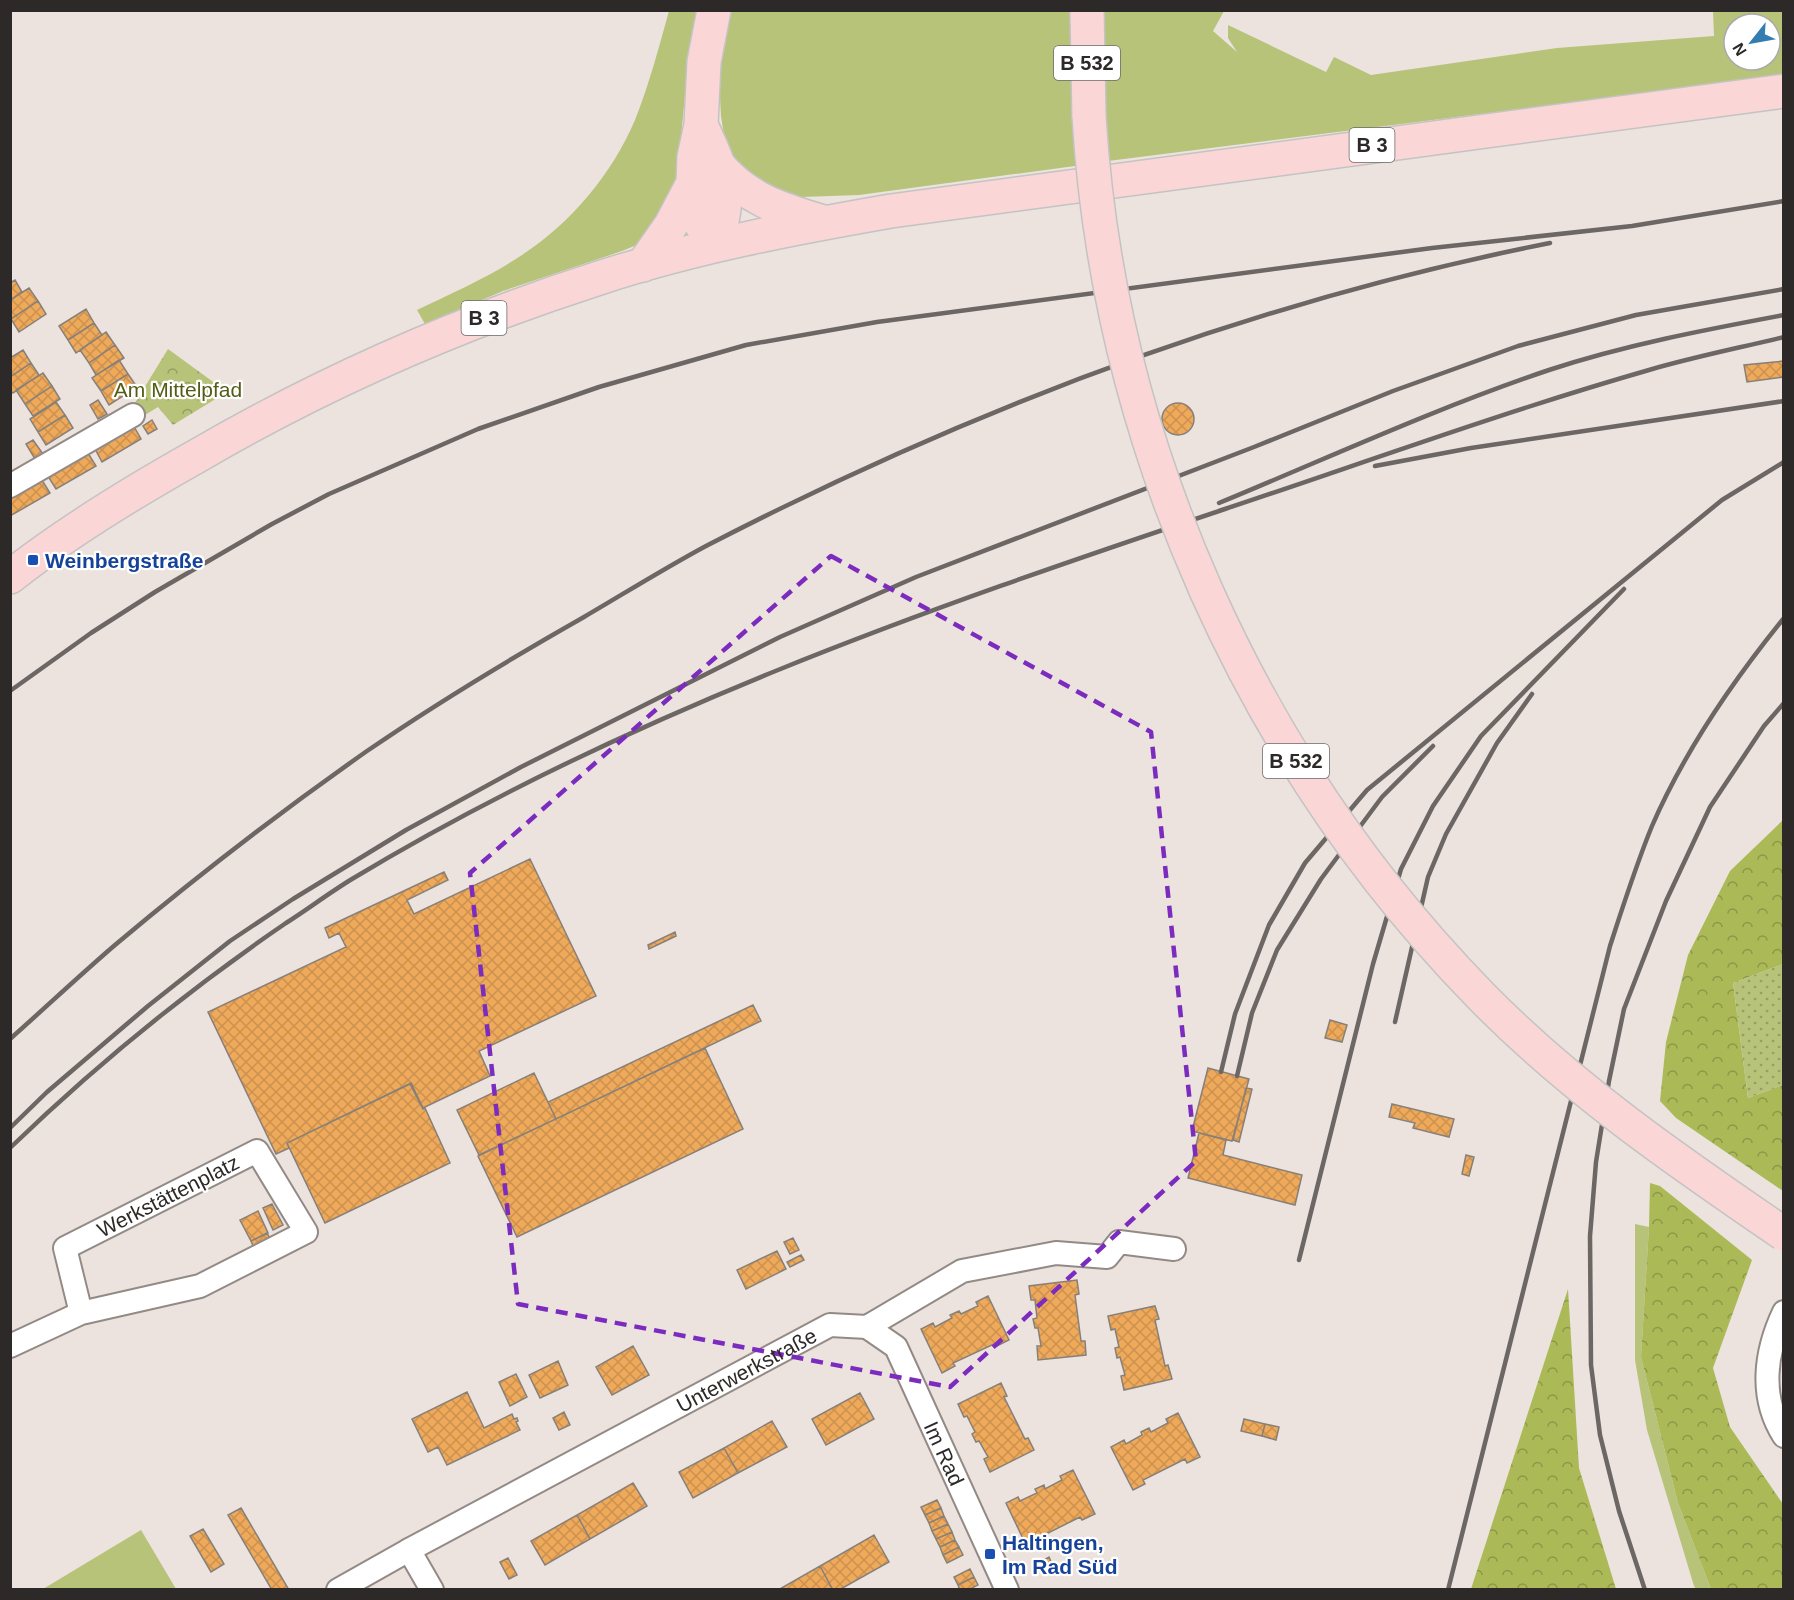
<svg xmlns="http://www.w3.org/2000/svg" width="1794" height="1600" font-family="Helvetica,sans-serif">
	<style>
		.grass { fill: #b7c379; fill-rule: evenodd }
		.forest { fill: url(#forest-crowns) }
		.park { fill: url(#park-crowns) }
		.garden { fill: url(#garden-dots) }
		.building { fill: url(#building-cross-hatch); stroke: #868079; stroke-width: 1.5 }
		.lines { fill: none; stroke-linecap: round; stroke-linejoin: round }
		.street-casing { stroke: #938a86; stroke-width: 26 }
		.primary-casing { stroke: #c4c3c3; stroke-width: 36 }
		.street { stroke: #fff; stroke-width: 22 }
		.primary { stroke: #fad6d6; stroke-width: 33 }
		.rail { stroke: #6c6664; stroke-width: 4.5 }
		.primary-bridge-casing { stroke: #c4c3c3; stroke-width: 36; stroke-linecap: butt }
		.primary-bridge { stroke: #fad6d6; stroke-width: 33 }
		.marked { fill: none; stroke: #7b2cbf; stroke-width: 4.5; stroke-dasharray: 12 8; stroke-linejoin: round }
		.transit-dot { fill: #1a4fb4; stroke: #fff; stroke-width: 2 }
		.labels { text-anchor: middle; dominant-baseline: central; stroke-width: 4.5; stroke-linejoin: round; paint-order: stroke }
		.shield { fill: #fff; stroke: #6c6968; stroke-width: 1.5 }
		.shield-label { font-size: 20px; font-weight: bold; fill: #2d2928 }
		.park-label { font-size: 21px; fill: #545d15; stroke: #fff }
		.transit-label { font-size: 21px; font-weight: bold; fill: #164399; stroke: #fff; text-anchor: start }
		.street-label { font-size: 21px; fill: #2d2928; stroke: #fff }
	</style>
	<defs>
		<pattern id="forest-crowns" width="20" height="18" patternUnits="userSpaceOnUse" patternTransform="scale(1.5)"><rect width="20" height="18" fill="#abba57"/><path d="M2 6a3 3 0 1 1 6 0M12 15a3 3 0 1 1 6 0" fill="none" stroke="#8c9748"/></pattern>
		<pattern id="park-crowns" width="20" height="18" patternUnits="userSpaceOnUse" patternTransform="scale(1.5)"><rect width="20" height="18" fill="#b7c379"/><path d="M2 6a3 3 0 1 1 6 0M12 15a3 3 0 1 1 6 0" fill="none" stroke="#959e63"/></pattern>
		<pattern id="garden-dots" width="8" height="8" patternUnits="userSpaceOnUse" patternTransform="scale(1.5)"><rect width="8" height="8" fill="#b7c379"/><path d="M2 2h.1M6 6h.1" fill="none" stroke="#959e63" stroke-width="1.8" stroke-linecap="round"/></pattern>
		<pattern id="building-cross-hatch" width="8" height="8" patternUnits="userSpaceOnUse" patternTransform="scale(1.5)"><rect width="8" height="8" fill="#eea95b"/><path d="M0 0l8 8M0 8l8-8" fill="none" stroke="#cc914f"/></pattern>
	</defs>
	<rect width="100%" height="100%" fill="#ece2de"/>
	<!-- grass -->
	<path class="grass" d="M669 11H701L688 64 678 168 674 193 644 242 622 251 503 291 425 324 417 310C452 293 489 277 522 255 571 223 612 174 635 120 649 85 659 47 669 11Z
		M729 11H1071V56L1082 165 859 195 801 197 776 195 736 164 725 142 721 116 719 78 722 38Z
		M1103 11H1224L1213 31 1237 52 1228 38V25L1326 72 1334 57 1371 75 1557 48 1714 36 1713 11H1783V76L1108 161 1102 109ZM1734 24H1770V60H1734Z
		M1635 1224 1649 1227 1641 1357 1678 1503 1711 1589H1696L1694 1586 1647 1430 1635 1360Z
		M141 1530 176 1589H43Z"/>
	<!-- forest -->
	<path class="forest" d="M1783 820V964L1733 983 1748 1098 1783 1085V1191L1676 1118 1660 1101 1666 1042 1688 955 1730 871Z
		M1650 1183 1660 1186 1752 1260 1713 1368 1730 1427 1783 1504V1589H1711L1678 1503 1641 1357 1649 1227Z
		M1568 1289 1579 1468 1616 1589H1471Z"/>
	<!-- park -->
	<path class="park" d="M168 349 227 392 173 425 158 407 137 420 130 411Z"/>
	<!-- garden -->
	<path class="garden" d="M1783 964V1085L1748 1098 1733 983Z"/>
	<!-- building -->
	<path class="building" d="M15 280 22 292 10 300V283Z
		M29 288 38 301 11 319 10 300Z
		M38 301 46 314 19 332 11 319Z
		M86 309 94 323 68 340 59 326Z
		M94 323 102 335 76 353 68 340Z
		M106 332 115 345 89 363 80 350Z
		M115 345 124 358 96 375 89 363Z
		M23 350 31 363 10 377V358Z
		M119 360 128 374 101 391 92 378Z
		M1784 361V377L1747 382 1744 365Z
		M31 363 39 375 13 393 10 390V377Z
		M43 373 52 386 25 404 16 390Z
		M128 374 137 387 109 405 101 391Z
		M52 386 60 399 33 416 25 404Z
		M98 400 107 414 98 419 90 405Z
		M56 402 65 415 38 432 30 419Z
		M1162 419a16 16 0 1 1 32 0a16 16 0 1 1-32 0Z
		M65 415 73 428 46 445 38 432Z
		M152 420 157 429 148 434 143 426Z
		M132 423 141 439 102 462 93 445Z
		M33 440 43 454 35 459 26 444Z
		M86 450 96 466 56 489 46 473Z
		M40 477 50 493 10 516V494Z
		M530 859 596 996 479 1051 490 1076 423 1108 411 1083 287 1143 289 1148 276 1154 208 1012 346 947 339 933 329 938 325 928 444 872 448 880 407 900 414 914Z
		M675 932 676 936 649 949 648 945Z
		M753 1005 761 1021 556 1119 548 1102Z
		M1330 1020 1347 1025 1342 1042 1325 1038Z
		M705 1048 743 1129 517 1237 478 1156Z
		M1208 1068 1249 1079 1232 1141 1192 1131Z
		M534 1073 556 1119 479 1155 457 1110Z
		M410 1084 423 1109 425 1108 450 1163 325 1223 287 1143Z
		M1246 1088 1252 1089 1239 1142 1233 1140Z
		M1392 1104 1454 1119 1449 1137 1413 1128 1415 1123 1389 1117Z
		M1199 1133 1226 1140 1223 1155 1302 1175 1295 1205 1188 1178Z
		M1466 1155 1474 1157 1469 1176 1462 1174Z
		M272 1204 283 1225 273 1230 263 1208Z
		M258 1211 268 1233 251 1241 240 1220Z
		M267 1233 271 1240 254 1248 251 1241Z
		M793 1238 799 1250 790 1254 784 1242Z
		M777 1251 786 1269 746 1289 737 1270Z
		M801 1255 804 1260 790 1267 787 1262Z
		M1077 1280 1079 1294 1075 1295 1081 1341H1085L1086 1355 1038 1360 1037 1346H1041L1038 1328H1035L1033 1319 1037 1318 1035 1300H1031L1029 1286Z
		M988 1296 1009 1340 997 1346 996 1343 953 1363 955 1366 942 1373 921 1329 933 1323 935 1327 952 1318 950 1315 959 1311 961 1314 978 1306 976 1302Z
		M1155 1306 1159 1319 1155 1320 1165 1366 1168 1365 1172 1379 1124 1390 1121 1376 1125 1375 1120 1357 1117 1358 1115 1348 1119 1347 1115 1329 1111 1330 1108 1316Z
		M633 1346 649 1375 612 1395 596 1367Z
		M558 1361 568 1385 540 1398 529 1375Z
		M516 1374 527 1397 510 1406 499 1382Z
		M1001 1383 1007 1396 1004 1397 1025 1439 1028 1438 1034 1450 990 1472 984 1459 988 1457 979 1441 976 1442 972 1434 975 1432 967 1416 964 1417 958 1404Z
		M467 1392 484 1428 512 1414 514 1419 517 1418 518 1421 516 1422 520 1430 447 1465 438 1447 428 1452 412 1419Z
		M860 1393 874 1419 826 1445 812 1419Z
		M564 1412 570 1425 559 1430 553 1418Z
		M1178 1413 1200 1457 1187 1463 1185 1459 1143 1480 1145 1484 1133 1490 1111 1447 1124 1440 1126 1444 1142 1435 1141 1432 1149 1428 1151 1432 1168 1423 1166 1419Z
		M1244 1419 1265 1424 1262 1436 1241 1431Z
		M772 1421 787 1447 738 1473 724 1448Z
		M1265 1424 1279 1427 1276 1440 1262 1436Z
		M724 1448 738 1473 693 1498 679 1472Z
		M1073 1470 1095 1514 1082 1520 1080 1517 1038 1538 1040 1541 1027 1547 1006 1503 1018 1497 1020 1501 1037 1493 1035 1489 1044 1485 1045 1489 1062 1480 1060 1476Z
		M633 1483 647 1506 590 1539 577 1515Z
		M937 1500 941 1508 925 1515 921 1507Z
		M241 1508 289 1590H272L228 1515Z
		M941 1508 944 1516 929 1523 925 1515Z
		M577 1515 590 1539 545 1565 531 1541Z
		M944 1516 948 1524 932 1531 929 1523Z
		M948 1524 952 1532 936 1539 932 1531Z
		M203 1529 224 1564 211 1572 190 1536Z
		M952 1532 955 1540 940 1547 936 1539Z
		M874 1535 889 1562 839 1590H833L820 1566Z
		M955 1540 959 1547 943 1555 940 1547Z
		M959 1547 963 1555 947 1563 943 1555Z
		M1049 1557 1052 1564 1041 1571 1037 1564Z
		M508 1558 517 1575 509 1579 500 1562Z
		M820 1566 833 1590H778Z
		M970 1569 974 1577 958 1585 954 1577Z
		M974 1577 978 1585 968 1590H960L958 1585Z"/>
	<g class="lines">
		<!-- street casing -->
		<g class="street-casing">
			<g id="street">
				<path d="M10 486 133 415"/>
				<path d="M1784 1312C1765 1352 1759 1397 1784 1436"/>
				<path id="s1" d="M867 1327 896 1347 1007 1590"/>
				<path d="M10 1346 81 1313 200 1286 306 1232 257 1151 65 1248 81 1313"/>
				<path d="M409 1550 432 1590"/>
				<path id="s2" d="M338 1590 409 1550 830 1325 867 1327 962 1271 1056 1253 1107 1257 1119 1242 1174 1249"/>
			</g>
		</g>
		<!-- primary casing -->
		<g class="primary-casing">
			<path id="primary" d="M1087 10 1089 116
				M701 125C722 170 735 197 714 246
				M718 165C748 200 781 209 823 222
				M714 246 700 222 693 183 694 157 701 125 704 62 714 10
				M643 265 671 225 693 183
				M10 577C68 531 133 492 197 456 324 382 459 323 599 278 694 247 793 228 891 211L1784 91"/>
		</g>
		<!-- street -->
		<use href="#street" class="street"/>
		<!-- primary -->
		<use href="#primary" class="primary"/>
		<!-- rail -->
		<path class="rail" d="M1375 466 1471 448 1784 401
			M1219 503C1328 458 1436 408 1549 370 1625 345 1704 330 1784 315
			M10 691 91 633 155 592 272 524 329 494 478 429 599 387 746 345 877 322 1432 248 1632 226 1784 201
			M1395 1022 1428 877 1446 834 1497 743 1532 694
			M10 1039C45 1008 80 975 115 945 196 877 280 812 367 751 437 703 510 659 584 617 625 593 665 568 706 546 971 409 1257 301 1550 243
			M1221 1072 1235 1014 1269 925 1305 863 1367 790 1722 500 1784 462
			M1237 1076 1252 1013 1277 950 1321 879 1382 797 1433 746
			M10 1128 47 1092 148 1006 230 941 293 899 406 830 521 767 780 637 916 577 1254 447 1393 391 1518 346 1636 315 1784 289
			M10 1148C96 1065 188 990 286 923 308 909 329 893 352 879 623 715 926 609 1225 509 1366 462 1506 411 1649 370 1693 357 1739 348 1784 337
			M1299 1260 1373 964 1401 869 1433 806 1481 736 1624 589
			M1448 1590 1610 946C1623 906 1636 865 1652 826 1685 750 1732 682 1784 618
			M1645 1590 1619 1511 1600 1435 1591 1365 1590 1236 1596 1162 1609 1081 1624 1009 1666 901 1710 807 1764 726 1784 703"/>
		<!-- primary-bridge casing -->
		<g class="primary-bridge-casing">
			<path id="primary-bridge" d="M1089 116C1109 444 1251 761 1481 996 1571 1088 1677 1161 1784 1234"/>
		</g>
		<!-- primary-bridge -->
		<use href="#primary-bridge" class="primary-bridge"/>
	</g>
	<!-- marked area -->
	<path class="marked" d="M831 556 1151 732 1196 1161 950 1387 518 1304 470 873Z"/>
	<!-- markers -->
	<g class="transit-dot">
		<rect x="27" y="554" width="12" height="12" rx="3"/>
		<rect x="984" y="1548" width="12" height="12" rx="3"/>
	</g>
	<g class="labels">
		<!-- shield labels -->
		<g class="shield">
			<rect x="1054" y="46" width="66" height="34" rx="4.5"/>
			<rect x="1349.5" y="128" width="45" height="34" rx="4.5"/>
			<rect x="461.5" y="301" width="45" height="34" rx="4.5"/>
			<rect x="1263" y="744" width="66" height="34" rx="4.5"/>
		</g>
		<g class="shield-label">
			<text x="1087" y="63">B 532</text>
			<text x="1372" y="145">B 3</text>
			<text x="484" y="318">B 3</text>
			<text x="1296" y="761">B 532</text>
		</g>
		<!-- park labels -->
		<g class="park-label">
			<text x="178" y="389">Am Mittelpfad</text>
		</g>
		<!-- transit labels -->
		<g class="transit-label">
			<text x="45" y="560">Weinbergstraße</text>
			<text x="1002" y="1542">Haltingen,<tspan x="1002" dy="24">Im Rad Süd</tspan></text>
		</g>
		<!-- street labels -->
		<g class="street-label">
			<text transform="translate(168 1196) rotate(-27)">Werkstättenplatz</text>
			<text stroke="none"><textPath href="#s2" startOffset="464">Unterwerkstraße</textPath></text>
			<text stroke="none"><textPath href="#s1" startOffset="152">Im Rad</textPath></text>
		</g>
	</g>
	<!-- border -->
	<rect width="1794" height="1600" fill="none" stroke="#2d2928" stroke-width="24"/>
	<!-- north arrow -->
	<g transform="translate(1752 42) rotate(239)"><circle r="28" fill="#ffffff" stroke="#aba9a9" stroke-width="1.5"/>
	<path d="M0-4.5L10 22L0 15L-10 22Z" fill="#347db1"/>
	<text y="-9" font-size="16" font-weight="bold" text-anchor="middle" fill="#2d2928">N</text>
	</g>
</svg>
